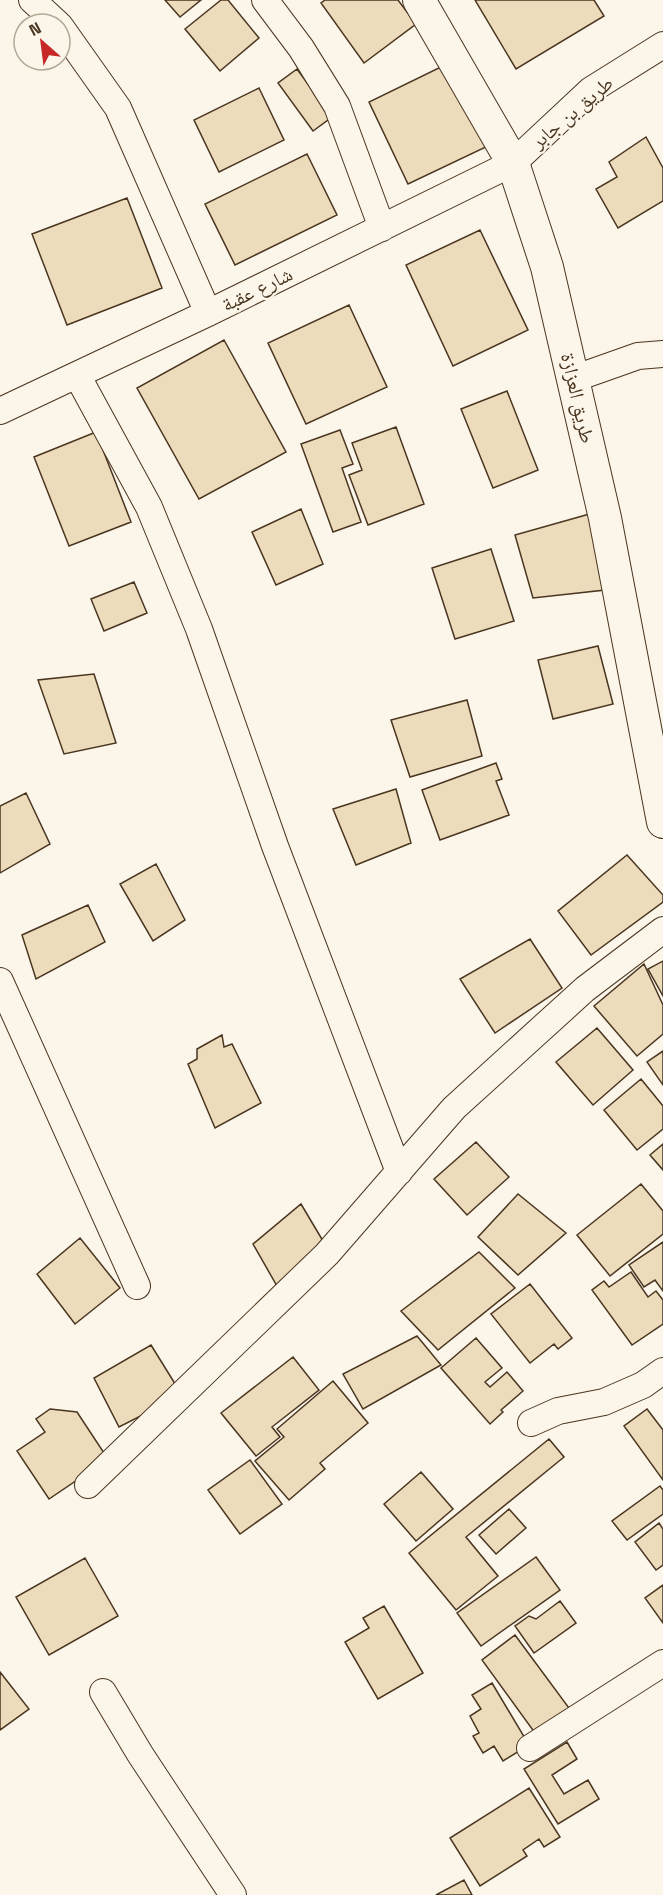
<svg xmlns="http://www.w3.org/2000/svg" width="663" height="1895" font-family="'Space Grotesk','Noto Naskh Arabic',sans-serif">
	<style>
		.building { fill: #ecdcbc; stroke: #4a3520; stroke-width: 1.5 }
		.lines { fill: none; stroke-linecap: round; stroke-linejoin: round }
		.minor-casing { stroke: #4a3520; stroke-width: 28 }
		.tertiary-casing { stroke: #4a3520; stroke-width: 34 }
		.minor { stroke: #fbf6e9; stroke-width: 26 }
		.tertiary { stroke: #fbf6e9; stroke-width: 32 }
		.labels { text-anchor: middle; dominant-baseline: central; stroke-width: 4.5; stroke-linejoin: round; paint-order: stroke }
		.street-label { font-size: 20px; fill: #4a3520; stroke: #fbf6e9 }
	</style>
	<rect width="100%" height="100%" fill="#fbf6e9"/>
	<!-- building -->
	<path class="building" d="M165 0H201L180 17Z
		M221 0H228L259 38 220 71 185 29Z
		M325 0H398L416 24 364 63 321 3Z
		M475 0H594L604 16 516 69Z
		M449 63 488 146 408 184 369 102Z
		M297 69 332 117 313 131 278 83Z
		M259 88 284 140 219 172 194 120Z
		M646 137 663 168V201L618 228 596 189 617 177 609 162Z
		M307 154 337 215 235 265 205 204Z
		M127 198 162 288 67 325 32 234Z
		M480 230 528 330 453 366 406 265Z
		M349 305 387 387 306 424 268 343Z
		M224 340 286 452 199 499 137 388Z
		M507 391 538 470 493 488 461 409Z
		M396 427 424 504 368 525 349 475 362 470 352 443Z
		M340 430 353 464 342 468 361 522 333 532 301 444Z
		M96 432 131 522 69 546 34 457Z
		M301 509 323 564 276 585 252 532Z
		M593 513 605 590 533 598 515 535Z
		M491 549 514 621 455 639 432 568Z
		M134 582 147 613 104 631 91 599Z
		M598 646 613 704 553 719 538 660Z
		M94 674 116 743 64 754 38 680Z
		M467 700 482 756 410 777 391 720Z
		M496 763 502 779 496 781 509 815 440 840 422 790Z
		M396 789 411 843 356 865 333 809Z
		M26 793 50 844 0 873V806Z
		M627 855 663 895V902L591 955 558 911Z
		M156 864 185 920 153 941 120 884Z
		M88 905 105 942 36 979 22 935Z
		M530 939 562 988 495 1033 460 979Z
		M663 961V996L648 969Z
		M644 964 663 1005V1034L637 1056 594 1006Z
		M597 1028 633 1070 593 1105 556 1062Z
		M222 1035 224 1047 232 1044 261 1103 215 1128 188 1064 197 1059V1049Z
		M663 1051V1085L647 1062Z
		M641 1079 663 1106V1129L637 1150 604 1110Z
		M476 1142 509 1177 467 1215 434 1179Z
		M663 1144V1170L650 1155Z
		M641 1184 663 1211V1234L610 1276 577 1235Z
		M518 1194 566 1233 518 1275 478 1237Z
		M301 1204 323 1241 277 1286 253 1244Z
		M80 1238 120 1288 75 1324 37 1274Z
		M663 1242V1291L655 1280 644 1287 629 1265Z
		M479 1252 515 1288 438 1350 401 1311Z
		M631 1272 648 1297 656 1291 663 1300V1324L632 1345 592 1290 604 1281 609 1287Z
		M530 1284 572 1338 558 1349 554 1344 530 1363 491 1314Z
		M417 1336 441 1365 363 1409 343 1374Z
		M476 1338 502 1368 485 1382 490 1387 507 1372 523 1391 501 1410 503 1412 490 1424 441 1368Z
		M151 1345 182 1395 119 1427 94 1378Z
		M293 1357 319 1390 272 1427 280 1437 256 1456 221 1413Z
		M333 1381 368 1423 320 1463 325 1469 289 1500 255 1461 284 1437 277 1429Z
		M50 1409 77 1412 108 1459 49 1499 17 1451 45 1432 36 1419Z
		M647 1409 663 1430V1480L624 1426Z
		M549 1439 564 1457 466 1537 498 1576 456 1610 409 1553Z
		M250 1460 282 1504 240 1534 208 1490Z
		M421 1472 453 1509 416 1541 384 1504Z
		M660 1486 663 1490V1514L627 1540 612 1521Z
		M509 1509 526 1528 496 1554 479 1535Z
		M659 1523 663 1529V1565L656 1570 635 1542Z
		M536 1557 560 1590 481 1646 457 1613Z
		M85 1558 118 1616 49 1655 16 1597Z
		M663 1585V1623L645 1598Z
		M560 1601 576 1623 534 1653 515 1626 529 1616 536 1619Z
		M384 1606 423 1673 378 1699 345 1642 369 1628 363 1618Z
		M515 1635 569 1708 535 1733 482 1660Z
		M0 1672 29 1709 0 1730Z
		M492 1683 529 1745 503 1761 494 1746 483 1753 473 1736 479 1733 470 1716 481 1709 472 1695Z
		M567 1742 577 1759 552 1775 564 1794 588 1780 599 1799 558 1824 524 1769Z
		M529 1788 560 1837 544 1847 539 1839 523 1850 527 1856 480 1886 450 1838Z
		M464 1880 472 1895H436Z"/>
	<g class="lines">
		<!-- minor casing -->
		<g class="minor-casing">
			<path id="minor" d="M32 0 58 24
				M265 0 301 48 337 106 382 228
				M60 26 118 108 208 313
				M77 375 149 507 199 629 275 846 399 1172
				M573 379 638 356 663 354
				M0 411 208 313 513 163 591 90 663 45
				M0 981 137 1286
				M531 1423 558 1411 604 1402 643 1385 663 1371
				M88 1485 327 1254 454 1108 585 989 663 930
				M103 1692 140 1754 233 1895
				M530 1748 663 1663"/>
		</g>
		<!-- tertiary casing -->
		<g class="tertiary-casing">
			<path id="tertiary" d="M419 0 513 163 547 267 605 518 663 822"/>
		</g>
		<!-- minor -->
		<use href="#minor" class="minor"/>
		<!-- tertiary -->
		<use href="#tertiary" class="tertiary"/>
	</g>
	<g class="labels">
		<!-- street labels -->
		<g class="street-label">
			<text transform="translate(572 112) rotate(-40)">طريق بن جابر</text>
			<text transform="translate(257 289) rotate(-26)">شارع عقبة</text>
			<text transform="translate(578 398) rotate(77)">طريق العزازة</text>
		</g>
	</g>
	<!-- north arrow -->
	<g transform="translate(42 42) rotate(332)"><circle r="28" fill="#fbf6e9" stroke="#b4a999" stroke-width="1.5"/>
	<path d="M0-4.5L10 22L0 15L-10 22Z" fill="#c62828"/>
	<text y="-9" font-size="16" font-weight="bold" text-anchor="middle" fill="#4a3520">N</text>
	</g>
</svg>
